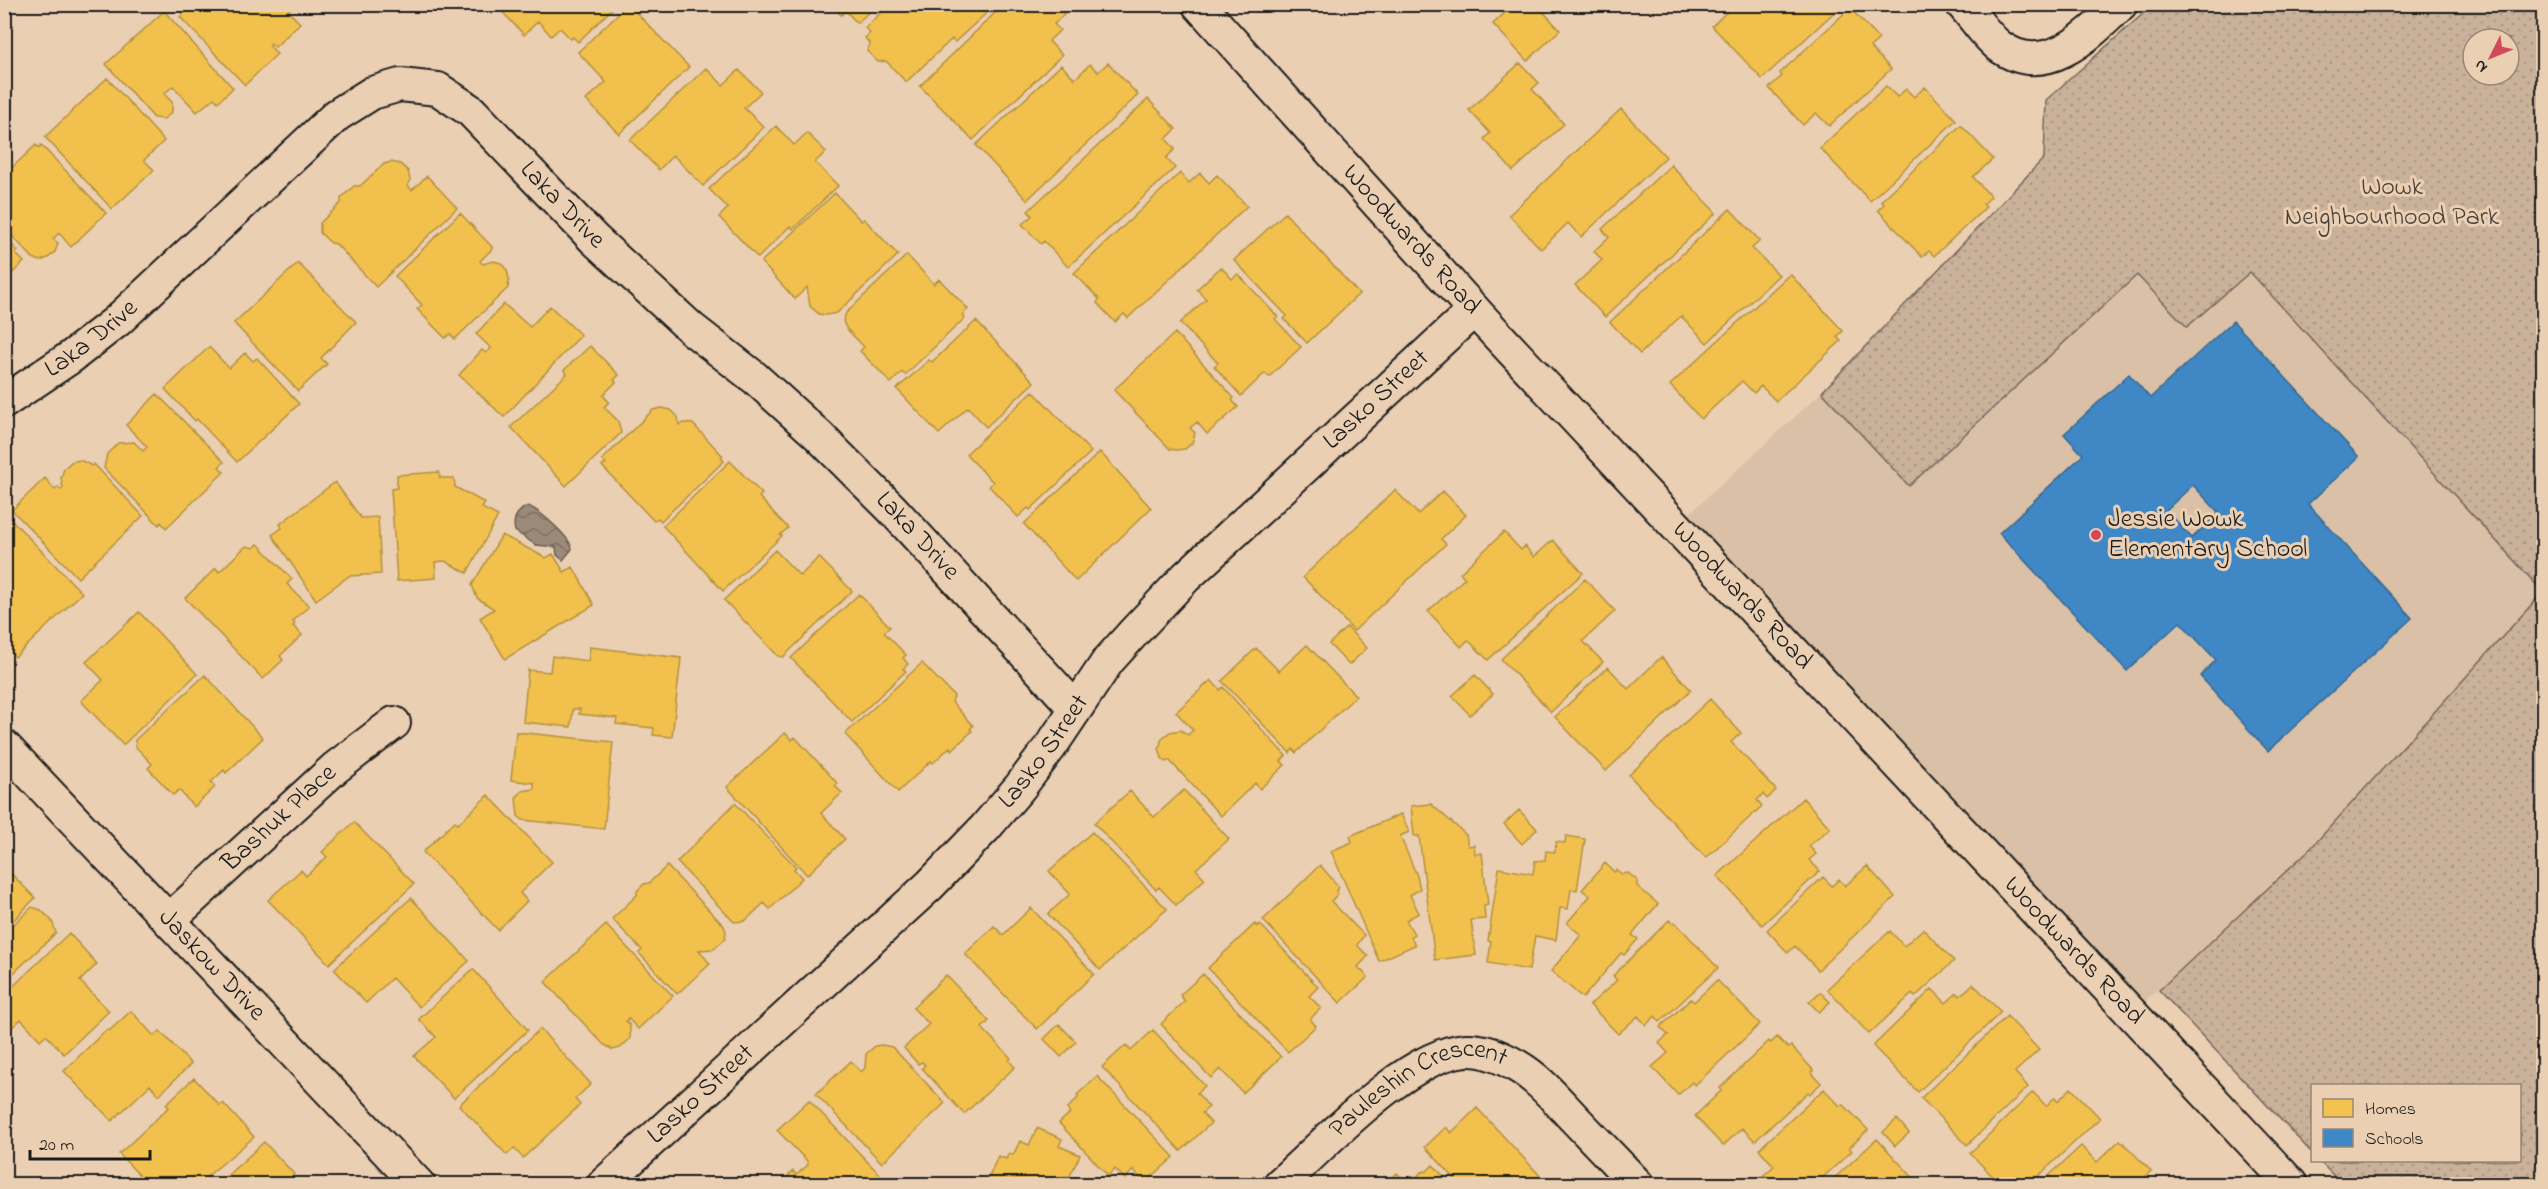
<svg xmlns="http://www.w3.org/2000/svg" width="2548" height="1189" font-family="'Indie Flower',sans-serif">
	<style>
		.built { fill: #dac0a6 }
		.park { fill: url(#park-dots); stroke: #72665b; stroke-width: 1.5; fill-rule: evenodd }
		.water { fill: url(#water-waves); stroke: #695e54; stroke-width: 1.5 }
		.homes { fill: #f2c14e; stroke: #b2903f; stroke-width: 1.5 }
		.schools { fill: #3f88c5; stroke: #346892; stroke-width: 1.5; fill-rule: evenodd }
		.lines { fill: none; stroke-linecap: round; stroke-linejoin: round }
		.street-casing { stroke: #1c1c1c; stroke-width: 36 }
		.street { stroke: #ebcfb2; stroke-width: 32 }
		.poi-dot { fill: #d1495b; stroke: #ebcfb2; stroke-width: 2 }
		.labels { text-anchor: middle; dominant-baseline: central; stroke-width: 6; stroke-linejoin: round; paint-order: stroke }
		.park-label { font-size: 26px; fill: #47413c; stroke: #ebcfb2 }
		.street-label { font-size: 26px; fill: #1c1c1c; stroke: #ebcfb2 }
		.poi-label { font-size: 26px; fill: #1c1c1c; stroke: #ebcfb2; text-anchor: start }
	</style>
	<defs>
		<pattern id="park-dots" width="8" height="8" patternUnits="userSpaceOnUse" patternTransform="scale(1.5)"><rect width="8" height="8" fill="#c9b19a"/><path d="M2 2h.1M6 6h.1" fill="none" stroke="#ac9884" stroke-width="1.8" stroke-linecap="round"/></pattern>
		<pattern id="water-waves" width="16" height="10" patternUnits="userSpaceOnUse" patternTransform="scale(1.5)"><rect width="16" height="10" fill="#9c8a79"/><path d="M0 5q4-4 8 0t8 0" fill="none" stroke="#7e7062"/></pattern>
	</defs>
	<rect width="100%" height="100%" fill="#ebcfb2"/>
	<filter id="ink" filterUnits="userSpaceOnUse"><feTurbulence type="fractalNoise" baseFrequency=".0167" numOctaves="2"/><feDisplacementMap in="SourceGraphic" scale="12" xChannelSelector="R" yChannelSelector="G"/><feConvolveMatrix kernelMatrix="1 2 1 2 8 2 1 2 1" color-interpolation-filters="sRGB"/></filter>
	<g filter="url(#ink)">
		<!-- built -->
		<path class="built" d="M2249 272 2543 592 2311 848 2134 1011 1680 522 1822 392 1909 485 2137 274Z"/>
		<!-- park -->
		<path class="park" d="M2153 5H2543V592L2250 272 2187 327 2137 275 1909 486 1822 392 2044 158 2046 100ZM2473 39H2509V75H2473Z
			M2543 592V1184H2342L2319 1161 2520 1160V1086H2312V1153L2159 990 2311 848Z"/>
		<!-- water -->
		<path class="water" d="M528 506C539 510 571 538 572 549L563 560 557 555 556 547 536 545 515 531C512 519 517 511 528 506Z"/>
		<!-- homes -->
		<path class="homes" d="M182 4H286L290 9 288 11 300 23 275 47 271 43 269 45 277 54 245 85 180 17 184 13 179 8Z
			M495 4H617L578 42 573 37 571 39 560 28 551 36 538 21 524 35Z
			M628 4 689 67 619 134 586 100 606 82 578 52Z
			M831 4H877L857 23 846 11 841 15Z
			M890 4H996L955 42 952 39 906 82 886 61 878 62 867 51 870 44 865 38 870 33 865 28Z
			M1004 4H1055L1064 14 1054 24 1060 30 1049 41 1062 55 973 140 920 86Z
			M1514 4H1536L1560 30 1527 61 1493 24Z
			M1735 4H1843L1762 79 1712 26Z
			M1850 8 1879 39 1870 47 1891 69 1829 126 1816 113 1803 125 1769 88 1782 76 1780 73Z
			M164 11 233 88 218 102 214 98 197 112 173 86 164 94 172 102V112L164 119 154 118 106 64Z
			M1108 63 1138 95 1027 200 976 145 1061 65 1075 79 1090 64 1098 72Z
			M1520 63 1539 83 1532 89 1564 124 1513 171 1484 139 1490 133 1469 110Z
			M706 68 723 85 739 70 761 92 744 108 764 127 703 186 673 155 659 170 630 140Z
			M107 78 164 141 144 160 154 170 112 209 45 137Z
			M1886 86 1897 97 1906 89 1914 97 1925 87 1956 120 1870 201 1820 148Z
			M1148 99 1176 129 1166 139 1175 149 1166 158 1175 168 1068 267 1044 241 1041 244 1022 224 1032 216 1028 211Z
			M1621 109 1666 157 1581 237 1568 223 1541 249 1509 215Z
			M1961 125 1993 159 1973 177 1991 197 1983 204 1986 207 1934 256 1929 251 1922 257 1878 210 1884 204 1881 201Z
			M776 126 794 145 807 133 826 152 815 162 838 186 793 229 790 226 758 258 719 217 728 208 709 189Z
			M36 145 39 148 41 145 106 213 71 247 59 233 53 239 58 243 55 252 48 258 40 261 33 258 4 227V175Z
			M391 162 400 164 408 171 410 180 408 186 412 190 427 176 457 208 376 287 336 244 331 243 320 233V223L341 203V198L354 186H360L384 164Z
			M1671 165 1716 213 1605 317 1575 285 1602 260 1594 251 1609 237 1602 229Z
			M1180 173 1189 183 1200 173 1209 183 1217 175 1247 206 1128 318 1124 314 1115 322 1097 303 1099 299 1074 273Z
			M835 193 861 221 864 219 898 255 837 313 826 315 819 314 810 306 807 287 795 299 761 262Z
			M1730 209 1760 241 1752 248 1779 275 1707 343 1681 316 1640 354 1610 322Z
			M460 213 493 248 480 261 483 264 493 261 501 263 507 270 509 279 508 288 455 339 450 334 445 338 417 309 422 305 395 276Z
			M1285 213 1359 294 1307 343 1284 319 1287 316 1234 260Z
			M4 236 18 251 15 253 24 262 4 281Z
			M907 255 934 284 939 279 968 309 962 315 965 318 905 375 902 372 891 383 860 351 864 347 846 328 843 321 846 313Z
			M298 263 356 322 321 358 327 364 298 391 234 323Z
			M1221 267 1232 279 1238 274 1278 317 1275 319 1301 347 1269 377 1265 373 1241 396 1214 366 1218 363 1180 323 1206 299 1197 289Z
			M1790 274 1843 331 1837 337 1841 341 1776 401 1761 386 1754 393 1742 381 1701 419 1670 385Z
			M504 304 530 327 550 306 581 335 504 417 459 375 482 350 486 353 491 348 476 334Z
			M976 321 1034 382 986 427 968 407 939 434 897 389 929 360 932 362Z
			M1175 333 1234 398 1232 400 1238 407 1207 434 1197 422 1190 428 1195 433 1192 443 1185 449 1176 450 1170 449 1114 390Z
			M590 346 619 375 614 380 616 382 603 395 609 402 604 407 618 421 621 433 566 486 511 427 567 374 564 370Z
			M209 347 229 368 245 353 253 361 257 358 299 404 237 462 197 419 195 421 165 389Z
			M1033 391 1091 452 1030 510 1028 508 1018 517 989 486 993 482 966 454Z
			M157 394 224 462 219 467 224 472 166 528 161 522 159 525 104 468 107 454 118 443 134 442 143 451 147 447 126 425Z
			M662 408 671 410 678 417 679 425 684 423 693 424 723 456 721 458 724 461 661 521 658 518 654 521 602 466 606 463 602 460 653 410Z
			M1100 452 1151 508 1076 581 1024 524Z
			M80 460 92 466 94 464 143 516 78 578 12 510 45 478 55 490 58 487 61 490 63 488 61 478 64 469 71 462Z
			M730 461 762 494 759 497 788 528 780 535 782 536 723 591 663 526Z
			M439 472 440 478H454L455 487 485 503 482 508 498 516 467 573 445 561 435 562 436 578 397 581 391 489 397 488V475Z
			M335 482 361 518 378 517 381 574 349 576 316 600 272 535 282 528 280 524Z
			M1395 490 1418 514 1443 491 1466 515 1441 539 1446 544 1354 631 1303 577Z
			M4 512 82 593 15 657 4 645Z
			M1504 532 1521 550 1525 546 1534 557 1553 540 1583 573 1488 660 1468 640 1461 647 1428 611 1465 578 1460 573Z
			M502 535 546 558 553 554 564 572 573 567 594 605 505 659 480 618 494 609 477 598 472 585Z
			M258 544 292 579 287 584 309 606 293 621 295 624 293 626 302 635 280 656 283 660 263 679 185 598 216 568 219 572 246 546 254 548Z
			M775 550 800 576 819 557 852 591 783 657 778 656 724 600Z
			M1585 579 1615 611 1583 641 1603 662 1551 712 1501 659Z
			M859 594 890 627 884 632 906 655 903 658 908 664 903 669 906 671 852 722 791 658Z
			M139 612 197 674 123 745 81 701 103 680 86 662Z
			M1347 627 1367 648 1349 665 1329 644Z
			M1307 645 1356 696 1296 753 1293 749 1290 753 1222 681 1256 648 1279 671Z
			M590 647 681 658 672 737 653 735 654 728 616 724 617 718 579 714 580 709H573L571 727 523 722 528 670 550 672 552 656 588 661Z
			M1661 657 1691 690 1606 771 1555 717 1608 667 1628 689Z
			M922 663 954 696 952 702 973 726 970 729 972 731 952 750 950 747 933 763 931 761 898 792 845 734Z
			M205 675 263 738 226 773 224 770 211 782 215 787 194 807 179 790 173 795 148 768 152 764 136 747 135 740Z
			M1475 675 1493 694 1470 715 1452 696Z
			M1211 680 1220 690 1223 687 1286 756 1281 761 1285 765 1260 789 1255 783 1221 816 1169 760 1166 762 1162 758 1159 748 1162 738 1170 732 1181 730 1188 735 1193 730 1176 712Z
			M1710 699 1741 733 1731 742 1776 790 1767 799 1763 794 1757 800 1762 806 1706 858 1629 775Z
			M516 732 613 742 604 829 523 820 518 816 516 798 522 791 534 789V783L511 780Z
			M785 733 792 740 795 737 838 784 835 786 842 793 821 813 845 839 807 875 727 787Z
			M1184 790 1229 839 1196 869 1205 879 1176 905 1159 887 1156 890 1094 823 1130 791 1154 817Z
			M488 795 552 862 520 893 527 901 498 930 423 852 455 821 458 824Z
			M1803 798 1830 828 1809 846 1816 854 1809 860 1820 871 1762 925 1717 876Z
			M735 803 796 867 794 869 802 878 770 909 764 903 745 921 734 922 677 862Z
			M1431 804 1466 835 1468 846 1474 845 1475 854 1482 853 1488 905 1484 906 1485 919 1471 920 1476 955 1435 960 1419 836H1414L1411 806Z
			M1519 810 1537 829 1522 844 1504 824Z
			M1401 814 1409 832 1400 836 1417 876 1420 889 1410 895 1419 913 1406 920 1414 934 1411 937 1415 945 1379 961 1331 851 1352 842 1350 836Z
			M354 822 414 884 329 964 268 900 301 870 306 876 327 857 322 852Z
			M1092 832 1167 909 1100 970 1048 914 1070 894 1049 871Z
			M1566 836 1585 839 1577 890 1571 889 1568 909 1560 908 1556 940 1535 936 1529 970 1488 963 1491 942 1488 941 1499 868 1533 874 1535 861 1545 860 1546 851 1555 852 1556 842 1565 843Z
			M1605 863 1614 872 1616 870 1622 874 1628 873 1637 880V886L1658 904 1632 935 1638 939 1624 955 1621 953 1583 998 1551 971 1581 935 1567 923 1590 896 1582 890Z
			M1320 865 1339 887 1336 892 1338 894 1331 901 1364 935 1357 945 1368 956 1358 967 1368 977 1340 1003 1263 920Z
			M4 866 35 898 12 922 14 924 32 907 41 910 52 921 56 933 4 982Z
			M667 866 724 926 726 931 725 939 714 949 699 950 710 964 677 994 639 953 642 950 612 919 637 895V891L644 884 649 883Z
			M1867 866 1895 897 1818 970 1795 946 1788 953 1767 930 1823 877 1832 886 1839 879 1845 886Z
			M411 898 469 961 419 1007 392 978 366 1003 334 969Z
			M1031 908 1094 974 1037 1029 965 954 994 926 1003 935Z
			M1669 920 1673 924 1675 922 1718 968 1660 1022 1655 1016 1646 1025 1638 1016 1618 1034 1590 1005 1617 980 1613 976Z
			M1255 924 1257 927 1260 924 1318 987 1309 996 1321 1008 1310 1019 1316 1026 1288 1052 1208 968Z
			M606 925 673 996 638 1029 628 1018 626 1021 630 1026V1039L620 1048 613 1050 603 1044 545 982Z
			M1923 929 1954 961 1915 997 1912 994 1869 1034 1827 989 1890 931 1904 946Z
			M69 933 97 964 80 981 109 1011 64 1054 46 1035 40 1040 21 1019 4 1035V995Z
			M473 969 528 1030 454 1098 414 1056 436 1037 419 1019Z
			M1203 974 1281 1057 1243 1093 1220 1069 1211 1078 1161 1024 1185 1001 1180 995Z
			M946 975 989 1021 982 1028 1011 1058 1009 1061 1015 1067 964 1114 922 1068 925 1065 922 1062 918 1064 904 1048 929 1024 913 1008Z
			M1717 980 1760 1024 1695 1085 1692 1082 1678 1095 1652 1067 1668 1053 1659 1043 1668 1035 1660 1027 1691 999 1694 1002Z
			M1973 984 2001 1012 1918 1092 1873 1046 1932 989 1946 1003 1957 993 1960 996Z
			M1820 992 1830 1002 1819 1012 1809 1002Z
			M131 1011 154 1036 160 1031 191 1064 159 1095 150 1085 112 1121 64 1071 107 1029 109 1031Z
			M2007 1016 2039 1050 2015 1072 2028 1087 1967 1145 1921 1098Z
			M1059 1024 1076 1042 1061 1057 1044 1039Z
			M540 1029 591 1084 575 1099 580 1105 523 1158 514 1148 507 1155 459 1105Z
			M1153 1030 1205 1086 1197 1093 1209 1107 1202 1113 1211 1123 1181 1151 1102 1067 1126 1045 1131 1051Z
			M1777 1037 1788 1048 1791 1046 1814 1071 1811 1072 1821 1083 1810 1094 1808 1092 1755 1141 1742 1128 1723 1146 1695 1116 1722 1090 1720 1088 1769 1041 1771 1043Z
			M882 1045 892 1047 945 1103 882 1163 816 1094 851 1061 861 1072 865 1068 866 1054 875 1046Z
			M1097 1076 1174 1157 1145 1183 1133 1170 1125 1179 1115 1169 1108 1176 1059 1123 1070 1113 1067 1109 1079 1097 1077 1095Z
			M194 1078 220 1106 223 1103 254 1137 198 1184H148L119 1154 169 1107 166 1104Z
			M2071 1088 2100 1118 2030 1184H2000L1970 1153 2033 1092 2046 1106 2055 1097 2058 1101Z
			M1824 1089 1840 1106 1843 1104 1868 1130 1849 1148 1852 1151 1821 1179 1823 1181 1819 1184H1759L1756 1182 1774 1166 1759 1149Z
			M809 1100 883 1178 877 1184H785L782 1182 793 1171 796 1175 808 1165 807 1161 777 1130Z
			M1477 1108 1545 1181 1541 1184H1460L1425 1147 1446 1127 1451 1133Z
			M1897 1119 1909 1133 1895 1146 1883 1132Z
			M1037 1128 1062 1139 1059 1146 1080 1155 1068 1180 1078 1184H986L998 1156 1006 1159 1009 1153 1013 1155 1020 1141 1029 1145Z
			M1877 1139 1919 1184H1828Z
			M2120 1140 2151 1171 2137 1184H2040L2081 1146 2097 1162Z
			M264 1142 294 1174 285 1182 287 1184H218Z
			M1433 1165 1451 1184H1415V1179L1421 1172 1427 1171Z
			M1397 1173 1408 1184H1385Z"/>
		<!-- schools -->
		<path class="schools" d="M2233 321 2359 457 2308 504 2412 618 2268 751 2200 676 2216 660 2180 622 2127 671 1999 533 2083 455 2064 434 2129 374 2150 398ZM2193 485 2219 513 2192 538 2166 510Z"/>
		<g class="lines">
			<!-- street casing -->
			<g class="street-casing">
				<g id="street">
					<path id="s1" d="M1198 4 1474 310 2291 1184"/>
					<path d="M1962 4C1974 17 1985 35 1999 46 2045 80 2089 35 2121 4"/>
					<path id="s2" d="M4 402 71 357 117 321 337 115 372 93 400 85 438 89 471 111 594 239 692 329 755 378 818 435 892 509 1075 708"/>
					<path id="s3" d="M4 746 418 1184"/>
					<path id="s4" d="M169 920 335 768 394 723"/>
					<path id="s5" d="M604 1184 930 885 985 828 1020 787 1051 746 1108 661 1135 631 1186 577 1474 310"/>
					<path id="s6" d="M1280 1184C1324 1145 1407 1054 1466 1050 1484 1049 1502 1057 1517 1066 1538 1078 1555 1098 1571 1115 1593 1138 1615 1161 1637 1184"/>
				</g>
			</g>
			<!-- street -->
			<use href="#street" class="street"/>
		</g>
	</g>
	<!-- markers -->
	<circle class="poi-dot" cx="2096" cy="535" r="6"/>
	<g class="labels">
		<!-- park labels -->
		<g class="park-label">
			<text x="2392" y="188">Wowk<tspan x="2392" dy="30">Neighbourhood Park</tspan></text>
		</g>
		<!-- street labels -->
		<g class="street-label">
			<text stroke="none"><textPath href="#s2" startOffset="720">Laka Drive</textPath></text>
			<text stroke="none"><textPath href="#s1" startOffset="318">Woodwards Road</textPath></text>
			<text stroke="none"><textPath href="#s2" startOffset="108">Laka Drive</textPath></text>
			<text stroke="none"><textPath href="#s5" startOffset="1104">Lasko Street</textPath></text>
			<text stroke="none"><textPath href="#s2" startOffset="1206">Laka Drive</textPath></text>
			<text stroke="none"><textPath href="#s1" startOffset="804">Woodwards Road</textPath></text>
			<text stroke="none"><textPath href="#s5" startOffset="618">Lasko Street</textPath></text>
			<text stroke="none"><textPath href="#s4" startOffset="150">Bashuk Place</textPath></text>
			<text stroke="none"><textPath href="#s1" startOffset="1290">Woodwards Road</textPath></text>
			<text stroke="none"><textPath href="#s3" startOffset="302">Jaskow Drive</textPath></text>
			<text stroke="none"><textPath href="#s5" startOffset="132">Lasko Street</textPath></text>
			<text stroke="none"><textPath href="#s6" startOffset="174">Pauleshin Crescent</textPath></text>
		</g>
		<!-- poi labels -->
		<g class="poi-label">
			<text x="2108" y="520">Jessie Wowk<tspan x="2108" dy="30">Elementary School</tspan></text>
		</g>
	</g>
	<!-- margin -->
	<rect width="2548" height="1189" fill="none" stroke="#ebcfb2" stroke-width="24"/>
	<rect x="12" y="12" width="2524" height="1165" fill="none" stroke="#1c1c1c" stroke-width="2" filter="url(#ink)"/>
	<!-- legend -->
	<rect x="2311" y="1084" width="210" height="78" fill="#ebcfb2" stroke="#988776" stroke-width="1.5"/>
	<rect x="2323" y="1099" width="30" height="18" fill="#f2c14e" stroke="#988776" stroke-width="1.5"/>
	<text x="2365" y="1114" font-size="18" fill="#1c1c1c">Homes</text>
	<rect x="2323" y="1129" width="30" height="18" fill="#3f88c5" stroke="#988776" stroke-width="1.5"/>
	<text x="2365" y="1144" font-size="18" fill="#1c1c1c">Schools</text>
	<!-- north arrow -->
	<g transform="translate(2491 57) rotate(227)"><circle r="28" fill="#ebcfb2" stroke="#988776" stroke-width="1.5"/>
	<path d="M0-4.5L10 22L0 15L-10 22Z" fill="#d1495b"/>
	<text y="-9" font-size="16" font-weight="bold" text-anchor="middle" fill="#1c1c1c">N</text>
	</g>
	<!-- scale -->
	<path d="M30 1150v9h120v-9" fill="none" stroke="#1c1c1c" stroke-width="3"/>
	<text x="39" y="1150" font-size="18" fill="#1c1c1c" stroke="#ebcfb2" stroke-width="4.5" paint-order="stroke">20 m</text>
</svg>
